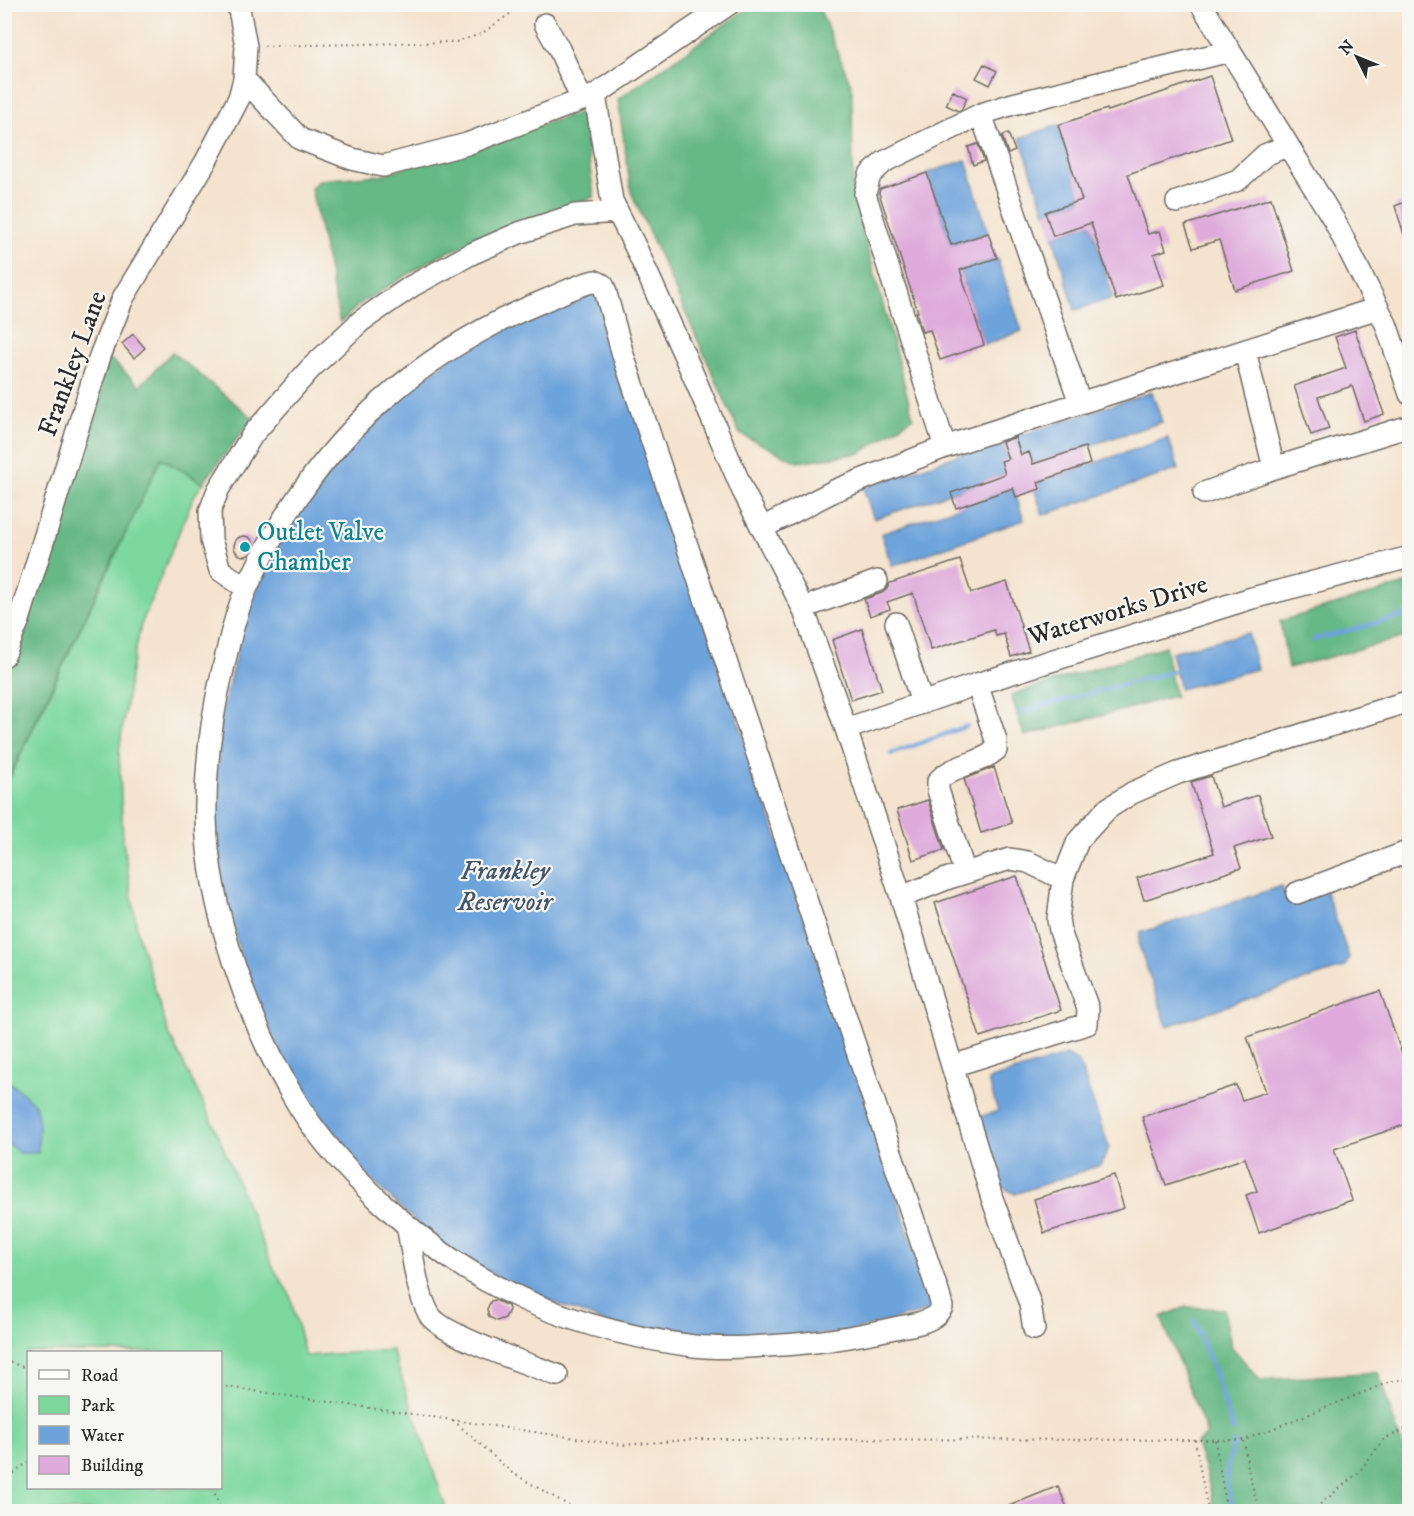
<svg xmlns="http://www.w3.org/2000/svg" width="1414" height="1516" font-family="'IM FELL DW Pica',serif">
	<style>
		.green { fill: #7dd89e; stroke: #548264; stroke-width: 1.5; fill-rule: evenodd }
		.forest { fill: #66b885; stroke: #487258; stroke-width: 1.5 }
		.water { fill: #6da3db; stroke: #4c6783; stroke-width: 1.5 }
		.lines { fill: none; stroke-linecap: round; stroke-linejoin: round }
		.stream { stroke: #6da3db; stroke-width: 4.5 }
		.building { fill: #dfabdc }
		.minor-casing { stroke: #716b64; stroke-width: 24 }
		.path { stroke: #716b64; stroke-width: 2; stroke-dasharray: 1.5 4.5; stroke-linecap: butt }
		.minor { stroke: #fff; stroke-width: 21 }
		.culture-dot { fill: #0f9aa8; stroke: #f6f6f2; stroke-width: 2 }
		.labels { text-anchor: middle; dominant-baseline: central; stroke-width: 4.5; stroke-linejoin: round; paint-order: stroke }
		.street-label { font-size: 26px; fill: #2b2b2b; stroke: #f6f6f2 }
		.culture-label { font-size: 26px; fill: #0d838f; stroke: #f6f6f2; text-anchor: start }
		.water-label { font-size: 27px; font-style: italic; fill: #425569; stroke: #f6f6f2 }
	</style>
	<rect width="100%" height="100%" fill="#f6f6f2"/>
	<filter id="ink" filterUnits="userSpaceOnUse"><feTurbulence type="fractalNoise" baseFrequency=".0167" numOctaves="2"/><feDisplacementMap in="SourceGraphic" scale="12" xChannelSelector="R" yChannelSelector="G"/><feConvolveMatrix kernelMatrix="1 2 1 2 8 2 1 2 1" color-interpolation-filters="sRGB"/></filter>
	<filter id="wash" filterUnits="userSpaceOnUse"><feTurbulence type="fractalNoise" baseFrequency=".008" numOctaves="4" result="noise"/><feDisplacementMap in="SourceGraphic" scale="24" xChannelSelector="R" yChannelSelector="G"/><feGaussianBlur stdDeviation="1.35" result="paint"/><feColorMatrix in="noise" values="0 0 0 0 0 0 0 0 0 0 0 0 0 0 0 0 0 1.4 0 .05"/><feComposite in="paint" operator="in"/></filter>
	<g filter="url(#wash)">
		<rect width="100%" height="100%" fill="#f4e3ce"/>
		<!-- green -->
		<path class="green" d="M161 458 203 483 193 498 141 625 131 670 119 752 123 841 138 935 168 1032 213 1123 273 1267 290 1295 305 1356 392 1350 447 1511H5L4 783 7 784ZM28 1352H220V1488H28Z"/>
		<!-- forest -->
		<path class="forest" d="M754 4 818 5 852 87 853 193 913 417 861 453 798 462 740 434 631 192 618 99Z
			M582 112 594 197 440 255 361 303 340 323 311 188 319 180 380 175Z
			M172 352 253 418 203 483 161 458 6 784 5 783V667L24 624 107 356 140 386Z
			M1409 583V636L1288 668 1280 621Z
			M1165 646 1175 696 1024 736 1011 695Z
			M1186 1307 1224 1309 1231 1346 1260 1380 1378 1372 1409 1467V1511H1215L1207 1477 1196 1444 1207 1434 1161 1317Z"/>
		<!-- water -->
		<path class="water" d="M1058 125 1082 200 1045 212 1020 138Z
			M966 160 988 233 951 245 927 173Z
			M1091 223 1113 298 1075 310 1053 236Z
			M997 258 1022 331 984 345 960 270Z
			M595 289 934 1309 843 1333 712 1341 609 1324 508 1284 431 1236 345 1155 290 1075 248 981 223 893 214 813 220 718 248 608 275 550 310 493 375 417 463 348Z
			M1152 392 1162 422 1033 464 1029 452 1021 455 1015 437Z
			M1168 438 1179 469 1043 515 1035 491 1040 489 1038 482Z
			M1002 440 1008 459 1005 474 874 519 863 488Z
			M1013 488 1024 520 892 566 881 534Z
			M1248 633 1257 669 1180 689 1171 652Z
			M1282 886 1286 901 1325 889 1349 957 1345 967 1167 1026 1139 946 1140 933Z
			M1066 1055 1079 1062 1109 1147 1101 1165 1015 1194 999 1185 976 1118 998 1111 988 1080Z
			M5 1078 35 1104 39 1123 38 1153H19L5 1141Z"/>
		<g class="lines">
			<!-- stream -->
			<path class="stream" d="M1313 640 1410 614
				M1020 712 1175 671
				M891 754 967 726
				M1194 1321 1212 1365 1233 1430
				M1234 1443C1224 1473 1224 1481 1235 1512"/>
		</g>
		<g id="blocks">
			<!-- building -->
			<path class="building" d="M984 64 997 71 990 85 976 78Z
				M1210 76 1231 139 1128 174 1148 234 1160 231 1166 250 1154 254 1164 285 1116 300 1091 223 1053 236 1045 212 1082 200 1058 125 1107 109 1108 111Z
				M953 91 967 98 961 110 958 111 946 105Z
				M1008 133 1015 151 1008 154 1002 136Z
				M978 144 984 161 973 165 968 147Z
				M927 173 951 245 988 233 997 258 960 270 984 345 940 360 930 330 922 332 916 312H918L879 193 880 189Z
				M1271 198 1294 271 1235 290 1219 240 1193 248 1185 225Z
				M1410 200V244H1407L1395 206Z
				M1355 330 1384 414 1364 421 1352 386 1318 397 1329 429 1311 435 1294 386 1346 368 1335 337Z
				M133 334 145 348 134 358 122 344Z
				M1015 437 1021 455 1029 452 1033 464 1085 447 1090 464 1038 482 1040 489 1016 497 1013 488 956 508 951 493 1005 474 1001 461 1008 459 1002 442Z
				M234 546a10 10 0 1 1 20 0a10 10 0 1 1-20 0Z
				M960 560 971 593 1007 582 1029 651 1011 657 1004 634 996 636 994 630 931 650 913 593 887 602 890 609 870 616 864 599 882 593 887 589 890 583Z
				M862 629 882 690 851 700 832 640Z
				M994 767 1012 823 981 833 964 779Z
				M1211 776 1221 807 1258 795 1271 836 1234 848 1241 868 1144 900 1137 878 1214 853 1191 782Z
				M928 800 944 850 913 860 897 810Z
				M1017 876 1061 1010 980 1037 935 903Z
				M1380 991 1410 1077V1123L1334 1149 1352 1200 1259 1233 1246 1195 1257 1191 1245 1158 1166 1185 1142 1117 1236 1085 1242 1100 1266 1092 1247 1037Z
				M1114 1175 1124 1208 1044 1233 1034 1199Z
				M495 1300 508 1306 509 1310 505 1318 497 1321 489 1317 487 1309 491 1301Z
				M1058 1486 1067 1508 1057 1512H994Z"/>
		</g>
	</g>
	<g filter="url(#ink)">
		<use href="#blocks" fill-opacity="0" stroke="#716b64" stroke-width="1.5"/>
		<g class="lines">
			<!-- minor casing -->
			<g class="minor-casing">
				<path id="minor" d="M729 4 595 95 612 201 635 246 691 370 743 491 803 608
					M1201 4 1334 220 1386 324 1410 394
					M545 24 559 49 582 100
					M1230 51 1013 104 981 114 1080 403 1378 308
					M244 79 300 139 352 159 383 166 467 144 595 95
					M1177 202 1238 180 1265 155 1288 145
					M595 281 603 285 605 290 623 355 939 1295 942 1307C940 1310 939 1312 937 1314 927 1324 908 1325 895 1328 858 1336 821 1343 782 1345 753 1347 723 1349 694 1346 622 1337 549 1316 485 1280 419 1243 341 1172 300 1108 272 1063 251 1015 234 964 219 918 207 867 206 818 205 767 211 718 223 669 229 642 236 611 248 585 280 516 325 452 382 401 431 357 484 325 546 300 562 293 578 285 595 281Z
					M1245 351 1274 468 1410 426
					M945 447 865 194 870 175 884 162 981 114
					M1204 493 1274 468
					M762 528 836 490 945 447 1080 403
					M877 581 803 608 846 729 901 897 992 1198 1030 1304 1034 1329
					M246 588 220 570 211 540 210 511 218 490 253 434 310 369 361 321 412 286 471 254 519 233 575 215 617 212
					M896 623 922 703
					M4 656 19 620 100 356 123 298 205 163 239 98 244 79 246 46 238 4
					M846 729 977 684 1252 598 1410 557
					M965 873 938 790V781C953 764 979 765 996 750V740L977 684
					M1297 893 1410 851
					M901 897 949 878 1010 859 1028 862 1063 879
					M952 1066 1087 1024 1088 1009 1060 931 1058 919 1063 879 1078 841 1107 809 1132 793 1178 773 1410 701
					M407 1225C413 1253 415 1288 429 1314 440 1335 532 1365 557 1375"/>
			</g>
			<!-- path -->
			<path class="path" d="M264 46 456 42 481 34 524 4
				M4 1363 8 1362 28 1368
				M220 1386 623 1445 700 1439 1244 1440 1392 1381 1410 1379
				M453 1420 511 1472 580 1512
				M1195 1440 1208 1512
				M1215 1440 1227 1512
				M1244 1441 1249 1475 1260 1512
				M4 1481 28 1462
				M213 1488 221 1512
				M1311 1512 1358 1473 1384 1439 1410 1427"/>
			<!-- minor -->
			<use href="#minor" class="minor"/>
		</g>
	</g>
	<!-- markers -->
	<circle class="culture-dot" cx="245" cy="547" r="6"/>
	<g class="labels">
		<!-- street labels -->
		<g class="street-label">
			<text transform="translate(73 364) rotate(-70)">Frankley Lane</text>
			<text transform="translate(1118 611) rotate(-17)">Waterworks Drive</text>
		</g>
		<!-- culture labels -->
		<g class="culture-label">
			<text x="257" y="532">Outlet Valve<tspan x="257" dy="30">Chamber</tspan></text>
		</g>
		<!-- water labels -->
		<g class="water-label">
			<text x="505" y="871">Frankley<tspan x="505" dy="31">Reservoir</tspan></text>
		</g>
	</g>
	<!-- margin -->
	<rect width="1414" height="1516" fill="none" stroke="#f6f6f2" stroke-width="24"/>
	<!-- legend -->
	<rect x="27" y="1351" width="195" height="138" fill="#f6f6f2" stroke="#a5a5a2" stroke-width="1.5"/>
	<rect x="39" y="1370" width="30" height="9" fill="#ffffff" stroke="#a5a5a2" stroke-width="1.5"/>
	<text x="81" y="1381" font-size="18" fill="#2b2b2b">Road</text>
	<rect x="39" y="1396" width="30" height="18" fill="#7dd89e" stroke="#a5a5a2" stroke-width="1.5"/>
	<text x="81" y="1411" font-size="18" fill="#2b2b2b">Park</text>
	<rect x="39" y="1426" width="30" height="18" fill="#6da3db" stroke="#a5a5a2" stroke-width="1.5"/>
	<text x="81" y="1441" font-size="18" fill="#2b2b2b">Water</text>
	<rect x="39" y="1456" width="30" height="18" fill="#dfabdc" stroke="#a5a5a2" stroke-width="1.5"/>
	<text x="81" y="1471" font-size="18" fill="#2b2b2b">Building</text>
	<!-- north arrow -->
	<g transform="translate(1357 57) rotate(313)" stroke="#f6f6f2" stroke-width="4.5" paint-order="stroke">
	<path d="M0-4.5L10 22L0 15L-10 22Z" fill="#2b2b2b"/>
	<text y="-9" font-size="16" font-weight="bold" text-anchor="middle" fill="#2b2b2b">N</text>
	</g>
</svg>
